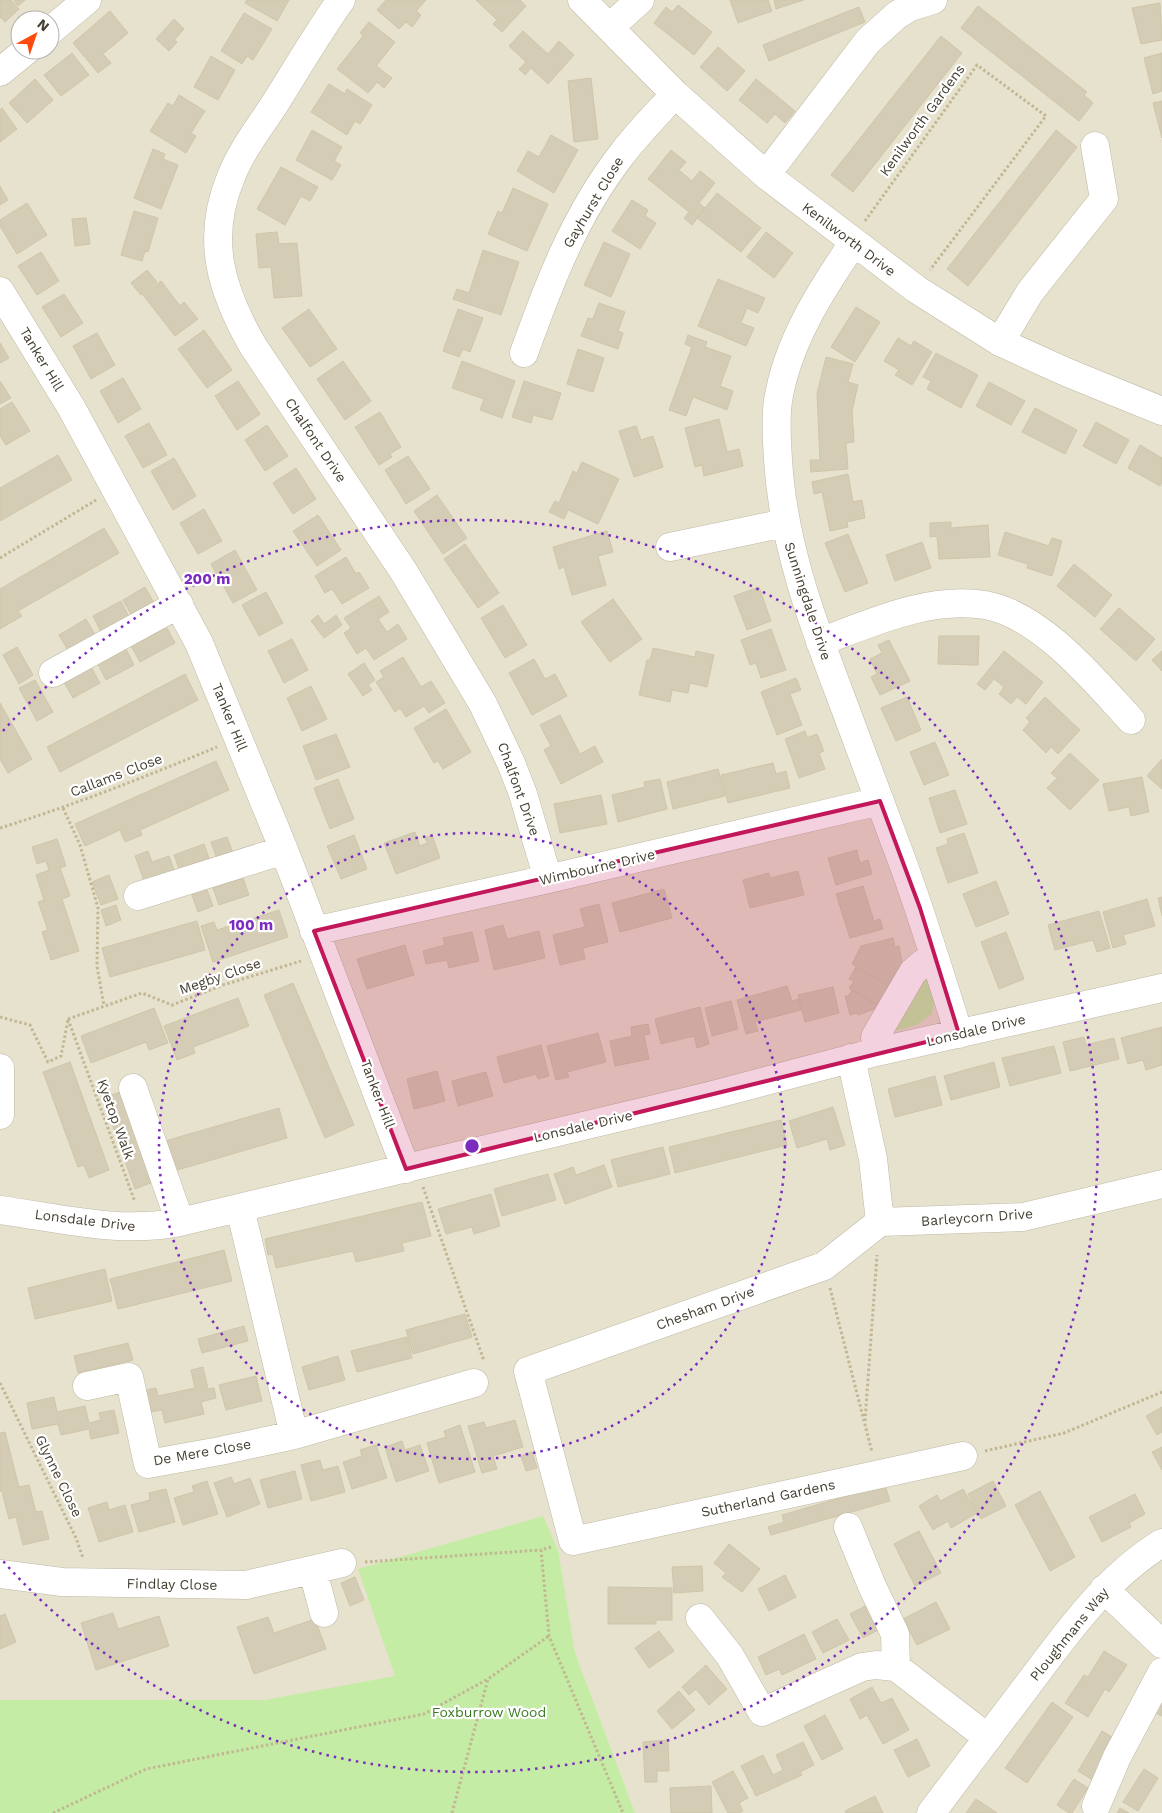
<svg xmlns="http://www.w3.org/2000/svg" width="1162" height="1813" font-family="'Work Sans',sans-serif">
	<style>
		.residential { fill: #e7e2ce; fill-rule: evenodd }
		.green { fill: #c4eca5 }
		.building { fill: #d4ccb5; stroke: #d0c5a8 }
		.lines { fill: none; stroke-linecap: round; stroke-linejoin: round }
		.minor-casing { stroke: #beb8a3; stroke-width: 29 }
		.path { stroke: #c2b693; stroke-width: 3; stroke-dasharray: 2.5 2.5; stroke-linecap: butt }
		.minor { stroke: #fff; stroke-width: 28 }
		.marked { fill: #c2185b; fill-opacity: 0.2; stroke: #c2185b; stroke-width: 4; stroke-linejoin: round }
		.ring { fill: none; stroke: #7b2cbf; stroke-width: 2.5; stroke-dasharray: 2.5 5 }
		.labels { text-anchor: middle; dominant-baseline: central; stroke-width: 4.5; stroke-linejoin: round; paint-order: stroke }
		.street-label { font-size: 14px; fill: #443f31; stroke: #fff }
		.park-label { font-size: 14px; fill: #397a20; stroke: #fff }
		.centre { fill: #7b2cbf; stroke: #fff; stroke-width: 2.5 }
		.ring-label { font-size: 15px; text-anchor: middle; font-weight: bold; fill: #7b2cbf; stroke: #fff; stroke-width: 4.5; stroke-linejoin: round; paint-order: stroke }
	</style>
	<rect width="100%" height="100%" fill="#f3efe1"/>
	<!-- residential -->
	<path class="residential" d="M0 0H1162V1813H0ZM20 20H50V50H20Z"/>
	<!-- green -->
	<path class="green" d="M927 974 934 1000 932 1014 916 1025 885 1034Z
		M543 1516 558 1550 575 1653 635 1813H0V1700H265L395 1676 358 1569Z"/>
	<!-- building -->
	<path class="building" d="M0 0H11L19 9 5 22 0 17Z
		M14 0H25L18 6Z
		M247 0H289L277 21 245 3Z
		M386 0H426L416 11 421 15 412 27 406 22 399 29 377 10Z
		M476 0H520L526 6 502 32 493 24 497 20Z
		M730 0H768L772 11 738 23Z
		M774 0H804L776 9Z
		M1160 3 1162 40 1141 44 1132 8Z
		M678 5 712 32 694 55 654 23 666 7 672 12Z
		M978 6 1087 92 1084 95 1093 103 1079 121 961 28Z
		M859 7 865 22 769 61 763 45Z
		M110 11 128 33 103 54 111 63 98 73 73 43Z
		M244 13 272 29 253 60 247 56 242 64 221 51Z
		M174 19 184 29 174 40 177 42 169 51 156 39Z
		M369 22 395 42 376 66 392 78 384 88 377 82 368 93 337 69 363 36 360 33Z
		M523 31 548 54 559 41 574 55 548 84 531 68 525 75 519 69 526 62 509 46Z
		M941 36 962 53 853 192 831 175Z
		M718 47 745 71 727 91 700 67Z
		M72 53 89 75 61 96 44 75Z
		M1162 53V91L1153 94 1144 58Z
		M211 56 235 70 218 100 194 87Z
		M591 78 598 139 574 142 568 81Z
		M35 79 53 100 27 123 9 103Z
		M756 79 795 111 785 123 775 114 767 123 739 100Z
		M329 84 345 94 347 89 372 105 360 124 355 121 347 135 311 112Z
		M179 95 205 111 191 133 196 136 186 153 150 131 168 103 173 106Z
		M1162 101V138L1153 103Z
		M2 108 17 129 0 142V110Z
		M312 130 342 147 334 161 341 165 332 180 296 160Z
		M1056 130 1077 147 968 286 947 269Z
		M551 135 578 150 554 193 517 171 528 151 539 157Z
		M153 149 165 154 163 159 178 165 161 209 134 198Z
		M671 150 686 162 679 170 692 181 700 171 715 183 699 203 705 208 692 225 684 218 689 212 648 179Z
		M281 167 318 187 310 201 301 196 285 225 257 209Z
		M0 186 8 200 0 205Z
		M513 188 548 204 527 251 488 234 498 211 502 213Z
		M717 193 761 228 741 252 697 218Z
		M632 200 648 210 645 216 656 223 640 249 612 231Z
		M27 203 47 235 17 254 0 226V220Z
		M134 211 158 218 148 252 145 251 142 261 121 255Z
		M86 218 90 244 75 246 72 219Z
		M277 232 279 244 297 243 302 296 274 298 271 267 259 268 256 234Z
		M766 232 793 253 774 278 747 257Z
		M604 242 630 254 611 297 584 285Z
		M483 250 519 262 501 315 453 299 457 289 469 293Z
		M41 252 59 281 37 295 18 266Z
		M147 270 157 282 141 295 131 283Z
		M718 279 765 298 758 313 747 308 741 323 754 328 746 346 698 326Z
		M161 281 180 306 184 302 198 319 175 336 143 295Z
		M64 294 83 323 61 337 42 307Z
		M599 303 625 312 618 331 623 333 618 349 581 336 588 318 593 319Z
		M856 307 880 322 855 362 831 347Z
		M309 309 337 349 310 367 282 328Z
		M458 309 483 318 470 352 463 349 459 357 443 351Z
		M204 330 232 370 207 388 178 349Z
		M97 333 115 365 91 379 73 346Z
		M688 335 707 342 705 347 731 356 720 386 733 391 727 410 693 397 686 416 669 410 692 347 685 344Z
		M898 338 911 346 914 341 932 352 912 385 895 375 899 370 884 361Z
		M0 343 9 358 0 363Z
		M578 349 604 358 593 392 567 384Z
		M936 353 978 375 961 408 927 389 931 381 923 377Z
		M826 357 853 364 848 382 858 385 852 411 854 442 846 443 848 469 811 472 810 460H820L817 394Z
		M343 361 371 401 345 420 317 379Z
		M462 361 515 381 502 418 480 410 484 399 452 388Z
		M123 378 141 409 118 423 100 391Z
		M0 381 11 398 0 404Z
		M238 381 260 414 237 430 215 396Z
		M524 381 561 393 552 420 533 415 531 423 512 417Z
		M989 382 1025 401 1011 425 976 406Z
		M12 402 30 431 6 445 0 436V409Z
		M1035 408 1077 430 1065 454 1022 432Z
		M380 412 401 447 390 454 392 457 379 465 355 427Z
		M719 419 727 452 739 449 743 466 704 476 702 465 695 467 685 428Z
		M1096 422 1129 440 1116 464 1083 446Z
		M149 423 167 455 143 468 125 436Z
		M267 425 288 456 265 471 245 440Z
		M636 426 641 440 653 436 663 467 634 477 619 431Z
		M1140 445 1162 458V482L1160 486 1128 468Z
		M58 455 72 480 0 521V488Z
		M408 456 430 489 406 504 385 470Z
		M174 458 196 496 173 510 151 471Z
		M582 462 619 479 598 524 568 510 564 519 549 512 555 501 559 503 573 471 577 473Z
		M296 468 316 499 293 514 273 483Z
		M848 474 853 502 862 500 865 518 847 522 848 527 830 531 822 492 814 494 812 482Z
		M437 495 467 538 443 554 414 511Z
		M204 509 222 541 198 554 180 523Z
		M318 515 341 550 317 566 293 531Z
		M951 522V528L988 525 990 557 939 559 937 536 930 537V523Z
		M104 528 119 553 18 611 22 616 0 629V589Z
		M607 531 613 552 598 556 606 585 572 595 564 567 559 569 553 547Z
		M1005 532 1049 546 1052 538 1062 541 1052 576 1027 568 1028 564 998 555Z
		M848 534 868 583 845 592 825 543Z
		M922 542 931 568 895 581 886 555Z
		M465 544 499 593 478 608 444 559Z
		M235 550 257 590 233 603 211 564Z
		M346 557 356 574 359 572 369 588 342 604 332 589 325 593 315 576Z
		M1074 564 1112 595 1095 617 1057 586Z
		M145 587 154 603 132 616 123 600Z
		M759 587 771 621 747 630 734 596Z
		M266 592 283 623 259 636 242 605Z
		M379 596 389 612 378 619 387 632 398 624 407 639 374 660 366 648 357 654 344 633 351 628 344 618Z
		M613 599 642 639 610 662 581 622Z
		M121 601 129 617 101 632 93 616Z
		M503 605 527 645 505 658 481 618Z
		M1119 608 1155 639 1136 661 1100 629Z
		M318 615 324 624 336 615 342 625 324 638 311 621Z
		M86 619 95 635 68 650 59 635Z
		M167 628 175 643 140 662 131 646Z
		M771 629 786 670 761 678 756 663 750 665 741 640Z
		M939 636H979L978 665 938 664Z
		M292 639 308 670 284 683 268 651Z
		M889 640 910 681 880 695 871 677 877 674 870 659 882 653 878 645Z
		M17 647 33 675 19 684 3 655Z
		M653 648 695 657 696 651 714 655 707 687 690 683 688 693 672 690 670 702 639 695 647 660H650Z
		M126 649 134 665 106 680 98 664Z
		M1004 651 1043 682 1026 704 1017 697 1011 704 999 694 1004 687 994 679 985 690 977 684Z
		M1162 651V671L1152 660Z
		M403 657 421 687 431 681 445 703 429 713 424 706 406 717 400 708 395 712 376 682 384 677 380 671Z
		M534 659 545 679 555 674 567 696 532 715 509 673Z
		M364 663 375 680 368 685 372 690 363 696 348 674Z
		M91 667 100 683 73 698 64 682Z
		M185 674 198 700 60 772 47 747Z
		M796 678 801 690 790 694 802 725 777 735 761 692Z
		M35 680 53 712 37 721 19 688Z
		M311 686 327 719 302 731 287 698Z
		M907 697 921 730 896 741 881 708Z
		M1045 697 1080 730 1058 754 1051 747 1046 753 1023 730 1030 722 1026 718Z
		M0 703 32 759 8 773 0 759Z
		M446 709 471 752 443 769 438 761 434 763 414 728Z
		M560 715 580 754 595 746 603 762 561 784 544 750 551 746 540 725Z
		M805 731 807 738 817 734 824 751 819 753 825 769 799 778 785 739Z
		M336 734 350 767 316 780 303 746Z
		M935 742 949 775 924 785 910 752Z
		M1070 753 1099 780 1070 810 1047 788 1057 778 1051 773Z
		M1162 759V789L1147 776Z
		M216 761 229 790 140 830 142 835 125 842 120 830 85 846 75 824Z
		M773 763 776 774 786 771 790 788 728 803 721 775Z
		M718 769 725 796 673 809 667 782Z
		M1142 777 1149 812 1131 816 1129 807 1109 811 1103 784Z
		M338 779 354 819 330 829 314 788Z
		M660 779 667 809 618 822 612 795 645 787 644 782Z
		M955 790 967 824 940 833 929 798Z
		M601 795 607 824 560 833 554 804Z
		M415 832 420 846 427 843 425 838 432 835 440 858 396 874 384 843Z
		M964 833 978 873 948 883 936 848 948 844 947 839Z
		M354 835 367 869 341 879 327 846Z
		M227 837 233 853 217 859 211 842Z
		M57 839 66 866 60 868 70 896 62 899 79 951 51 960 42 932 48 930 38 902 44 900 36 875 49 870 46 861 37 864 32 847Z
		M204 844 210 861 180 871 174 855Z
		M857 850 860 863 868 860 872 874 836 885 828 858Z
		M148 851 152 862 169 856 175 872 145 883 135 856Z
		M798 871 804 895 750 908 743 880 769 873 770 878Z
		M109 875 118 899 101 905 92 882Z
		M243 878 249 895 219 905 213 888Z
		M996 881 1009 914 976 927 963 894Z
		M863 886 874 921 880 919 883 929 850 938 836 894Z
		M664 889 672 918 620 932 612 903Z
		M207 890 213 906 198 912 192 895Z
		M1162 897V916L1158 898Z
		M1147 899 1155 926 1123 935 1126 944 1113 948 1103 912Z
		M599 904 608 942 583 948 585 959 560 965 553 935 585 927 580 909Z
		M116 905 121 920 106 926 101 910Z
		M279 910 288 937 213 962 201 926 214 922 217 930Z
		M1099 911 1110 948 1097 952 1093 940 1055 950 1048 925Z
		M197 921 205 950 110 977 102 948Z
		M503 925 507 939 539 931 545 958 494 970 485 930Z
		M472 932 479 961 449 968 447 960 426 964 423 951 445 945 443 938Z
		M1006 932 1024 979 999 989 981 942Z
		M893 938 895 947 899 946 903 968 891 987 852 964 861 946Z
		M405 945 414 975 367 989 357 959Z
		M856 967 891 987 880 1007 849 988 854 981 849 979Z
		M293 983 354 1125 325 1138 264 995Z
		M787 986 792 1001 798 999 801 1010 755 1022 758 1031 746 1034 737 1000Z
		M833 987 839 1013 805 1022 798 995Z
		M852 990 880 1007 858 1015 857 1013 850 1015 845 996H848Z
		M238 998 249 1026 193 1047 195 1053 177 1060 164 1026Z
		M731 1001 738 1029 712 1036 705 1008Z
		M700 1007 709 1044 697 1048 694 1036 661 1044 655 1019Z
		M154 1008 168 1043 149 1050 146 1042 91 1063 81 1036Z
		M648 1024 650 1034 644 1035 649 1059 615 1066 610 1041 632 1036 631 1027Z
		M1162 1027V1065L1146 1070 1143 1060 1128 1064 1121 1038Z
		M598 1033 606 1062 567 1072 569 1077 556 1080 547 1046Z
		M1084 1037 1086 1045 1114 1038 1119 1059 1070 1071 1063 1042Z
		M541 1045 549 1076 538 1079 536 1074 504 1083 497 1057Z
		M1054 1046 1061 1073 1010 1086 1002 1058Z
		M70 1062 109 1170 89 1178 84 1165 78 1167 43 1072Z
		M994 1062 1000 1087 951 1100 944 1076Z
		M437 1071 445 1101 414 1109 407 1079Z
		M486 1072 493 1096 458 1106 452 1081Z
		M935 1076 942 1105 895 1117 888 1089Z
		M120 1092 153 1182 135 1189 103 1098Z
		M833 1107 845 1145 830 1150 827 1139 797 1148 789 1121Z
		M279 1108 287 1138 174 1171 165 1141Z
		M781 1120 787 1145 675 1173 669 1147Z
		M663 1147 670 1174 618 1187 611 1160Z
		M604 1165 612 1187 565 1204 554 1174 573 1167 576 1175Z
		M548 1174 556 1200 502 1216 494 1189Z
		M491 1194 500 1226 474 1234 472 1227 446 1234 438 1209Z
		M422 1202 431 1236 402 1243 404 1251 356 1262 353 1251 276 1268 273 1254 268 1255 265 1239Z
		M224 1250 232 1281 118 1309 110 1279Z
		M105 1269 112 1301 35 1319 28 1288Z
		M465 1314 472 1337 413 1354 406 1330Z
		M244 1326 248 1341 202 1353 198 1339Z
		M407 1337 412 1358 357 1372 351 1351Z
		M128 1343 133 1360 78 1373 74 1356Z
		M338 1356 345 1380 309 1390 302 1367Z
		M203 1367 208 1389 214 1388 216 1398 201 1402 204 1414 165 1423 162 1410 151 1412 146 1390 156 1388 158 1396 195 1388 191 1370Z
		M256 1376 262 1401 226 1410 219 1385Z
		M54 1397 57 1412 85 1406 89 1423 101 1420 99 1413 114 1410 119 1433 91 1439 89 1429 61 1435 58 1424 32 1429 27 1403Z
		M1162 1407V1432L1157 1435 1146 1416Z
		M515 1420 523 1447 493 1456 497 1469 482 1473 468 1426 484 1422 486 1428Z
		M460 1425 475 1472 439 1483 427 1443 446 1437 444 1431Z
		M5 1432 19 1487 29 1485 36 1512 42 1511 49 1539 23 1545 16 1517 9 1519 2 1491H0V1433Z
		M402 1441 405 1450 420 1445 429 1471 396 1482 385 1447Z
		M376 1445 387 1478 352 1489 343 1462 362 1456 360 1450Z
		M1162 1447V1470L1152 1452Z
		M532 1452 537 1468 526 1471 521 1456Z
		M320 1460 323 1470 338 1466 345 1492 311 1501 301 1465Z
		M295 1471 302 1499 268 1508 260 1480Z
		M231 1477 234 1484 250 1478 260 1504 227 1517 214 1483Z
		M207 1481 218 1514 183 1525 174 1498 194 1492 192 1486Z
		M993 1481 1006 1506 981 1519 968 1494Z
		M885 1485 890 1501 771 1535 768 1527 784 1522 782 1515Z
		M166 1489 175 1522 139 1532 131 1505 150 1500 149 1493Z
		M963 1489 977 1513 951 1528 948 1521 933 1530 919 1506 937 1495 940 1501Z
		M1040 1491 1075 1557 1050 1571 1015 1505Z
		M1135 1494 1145 1514 1129 1523 1131 1527 1102 1542 1089 1517Z
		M107 1502 109 1510 125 1505 133 1532 99 1542 88 1508Z
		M919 1531 941 1573 915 1586 894 1544Z
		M729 1544 760 1569 742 1592 722 1577 726 1573 714 1563Z
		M702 1566 703 1591 674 1593 672 1567Z
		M785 1575 796 1597 769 1611 758 1589Z
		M355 1577 364 1600 350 1606 341 1583Z
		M608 1587 672 1588V1620H656V1624H608Z
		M936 1602 950 1629 917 1645 903 1619Z
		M871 1603 884 1627 863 1638 850 1614Z
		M113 1613 118 1629 159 1616 169 1646 96 1670 81 1623Z
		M5 1614 16 1642 0 1649V1616Z
		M268 1617 274 1633 315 1619 326 1649 254 1674 237 1627Z
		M837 1619 849 1640 823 1653 812 1632Z
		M659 1631 674 1651 649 1668 635 1648Z
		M804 1634 816 1659 782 1675 779 1669 766 1675 758 1657Z
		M1104 1651 1127 1665 1109 1692 1105 1689 1088 1717 1065 1703 1084 1675 1088 1677Z
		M706 1665 727 1689 709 1705 696 1689 689 1695 682 1687Z
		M872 1687 881 1703 892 1698 909 1730 883 1744 867 1715 860 1719 850 1699Z
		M679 1691 695 1710 672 1729 657 1711Z
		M1162 1696V1716L1154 1712Z
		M1052 1702 1073 1717 1027 1783 1005 1768Z
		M825 1715 843 1749 822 1760 804 1726Z
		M1102 1731 1117 1740 1093 1780 1078 1771Z
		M917 1739 930 1766 908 1777 894 1750Z
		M668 1740 669 1771H657V1782H645L643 1742Z
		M803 1742 814 1765 800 1772 802 1775 756 1796 741 1766 763 1755 773 1775 783 1770 776 1755Z
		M1144 1769 1158 1778 1138 1811 1123 1802Z
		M733 1771 748 1798 739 1803 743 1811 739 1813H728L712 1782Z
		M1074 1779 1088 1788 1072 1813H1069L1057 1805Z
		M711 1786 712 1813H671L670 1788Z
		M875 1796 883 1813H846L845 1811Z
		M976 1799 997 1813H966Z
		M1120 1808 1129 1813H1117Z"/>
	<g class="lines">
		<!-- minor casing -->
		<g class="minor-casing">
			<path id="minor" d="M341 0C317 34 296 70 274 105 259 128 241 151 231 177 205 239 221 290 253 346L404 572 483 704 511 763 523 794 548 879
				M582 0 675 94 766 175 916 289 1000 342 1066 372 1162 411
				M610 27 640 0
				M50 31 87 0
				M0 72 27 50
				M766 175 868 41 897 15 910 7 933 0
				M854 242C821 290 787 343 778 401 775 421 777 440 778 460 783 541 810 616 839 692 858 744 878 797 898 850 921 910 939 972 959 1034
				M0 291 71 407 199 643 284 850 406 1169
				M1000 342 1030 292 1104 199 1095 146
				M524 353C549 283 576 213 622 154 638 133 657 114 675 94
				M670 547 785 523
				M820 642C871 623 929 596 985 605 1041 615 1094 680 1131 720
				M53 673 179 604
				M138 896 284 850
				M314 931 548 879 880 801
				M876 1052 875 1037 913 972 922 964 935 960
				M851 1058 873 1159 880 1222 824 1266 528 1371 573 1541 963 1456
				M0 1068V1115
				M133 1088 180 1222
				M240 1208 294 1435
				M0 1210C60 1218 120 1234 180 1222L709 1096 876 1052 1162 988
				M880 1222 1023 1217 1162 1184
				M87 1386 129 1377 148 1464 220 1451 294 1435 474 1383
				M848 1527 872 1586 895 1634 896 1667
				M313 1571 324 1613
				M0 1574 62 1582 246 1585 342 1563
				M1104 1589 1162 1644
				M700 1618 730 1656 762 1712 862 1667 876 1665 896 1667 988 1738
				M1096 1806 1117 1757 1162 1672
				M931 1813C963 1771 995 1728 1027 1686 1067 1633 1105 1578 1162 1543"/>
		</g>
		<!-- path -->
		<path class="path" d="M865 221 977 65 1046 116 930 270
			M0 558 96 500
			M63 808 80 845 98 908 97 966 104 1006
			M0 828C74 805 145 777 217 747
			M0 1017 30 1025 48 1062 61 1056 68 1020
			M68 1019 142 993 172 1005 223 985 301 961
			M68 1019 135 1202
			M423 1187 484 1361
			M830 1288 872 1452
			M0 1383 76 1538 83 1558
			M865 1421 877 1255
			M985 1451 1064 1433 1162 1392
			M551 1547 541 1550 549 1636 623 1813
			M365 1562 541 1550
			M53 1813 146 1769 424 1714 488 1679
			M452 1813 488 1679 549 1636"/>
		<!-- minor -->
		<use href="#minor" class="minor"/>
	</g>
	<!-- marked area -->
	<path class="marked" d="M880 801 920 908 959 1034 406 1169 314 931Z"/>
	<!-- distance rings -->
	<g class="ring">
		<circle cx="472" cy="1146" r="313"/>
		<path d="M3 731A626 626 0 1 1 3 1561"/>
	</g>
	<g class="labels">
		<!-- street labels -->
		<g class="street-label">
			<text transform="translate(922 120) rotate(-54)">Kenilworth Gardens</text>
			<text transform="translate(593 202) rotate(-59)">Gayhurst Close</text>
			<text transform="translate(849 239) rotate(37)">Kenilworth Drive</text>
			<text transform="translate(42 359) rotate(59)">Tanker Hill</text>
			<text transform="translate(316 440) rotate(56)">Chalfont Drive</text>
			<text transform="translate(808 601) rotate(72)">Sunningdale Drive</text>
			<text transform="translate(230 717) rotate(68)">Tanker Hill</text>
			<text transform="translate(116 775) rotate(-21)">Callams Close</text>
			<text transform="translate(519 789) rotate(70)">Chalfont Drive</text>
			<text transform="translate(597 867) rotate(-13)">Wimbourne Drive</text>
			<text transform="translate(220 976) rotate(-19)">Megby Close</text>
			<text transform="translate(976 1030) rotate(-13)">Lonsdale Drive</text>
			<text transform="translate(378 1094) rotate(69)">Tanker Hill</text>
			<text transform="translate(116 1119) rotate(70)">Kyetop Walk</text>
			<text transform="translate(583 1126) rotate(-13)">Lonsdale Drive</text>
			<text transform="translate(977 1217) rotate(-4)">Barleycorn Drive</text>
			<text transform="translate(85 1220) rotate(7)">Lonsdale Drive</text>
			<text transform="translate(705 1308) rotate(-20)">Chesham Drive</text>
			<text transform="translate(202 1452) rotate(-10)">De Mere Close</text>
			<text transform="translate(59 1476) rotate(64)">Glynne Close</text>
			<text transform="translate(768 1498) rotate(-12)">Sutherland Gardens</text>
			<text transform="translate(172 1584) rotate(1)">Findlay Close</text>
			<text transform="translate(1069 1634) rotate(-51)">Ploughmans Way</text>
		</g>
		<!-- park labels -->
		<g class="park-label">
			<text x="489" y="1712">Foxburrow Wood</text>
		</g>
	</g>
	<circle cx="472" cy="1146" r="8" class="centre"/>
	<g class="ring-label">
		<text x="207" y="584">200 m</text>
		<text x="251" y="930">100 m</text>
	</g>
	<!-- north arrow -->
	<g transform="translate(35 35) rotate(40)"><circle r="24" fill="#ffffff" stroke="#b4b2ad"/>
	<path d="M0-4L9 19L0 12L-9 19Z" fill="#ff4a0b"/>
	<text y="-8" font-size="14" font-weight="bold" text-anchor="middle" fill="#443f31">N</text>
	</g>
</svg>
